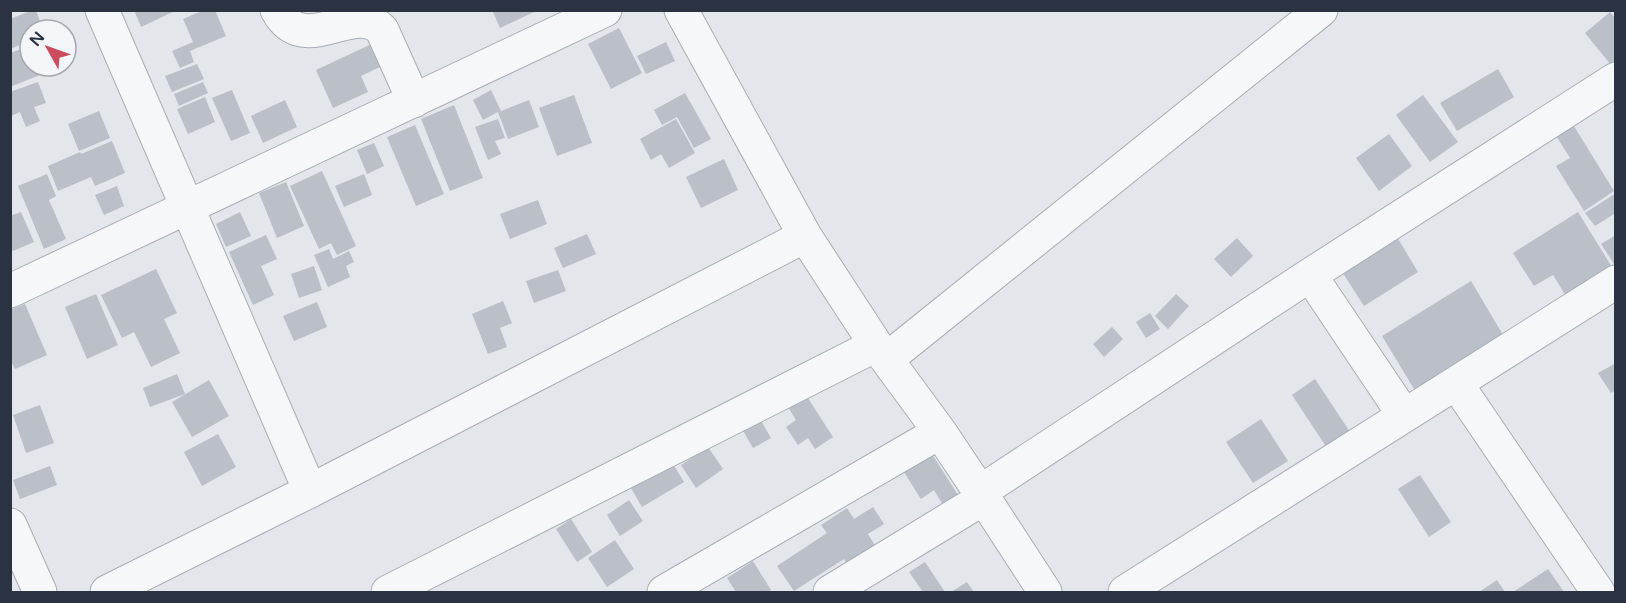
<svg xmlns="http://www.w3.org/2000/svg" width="1626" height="603" font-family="'Varela Round',sans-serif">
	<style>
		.building { fill: #babfc8 }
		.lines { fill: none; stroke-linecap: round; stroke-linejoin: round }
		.minor-casing { stroke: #a8adb5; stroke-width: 35 }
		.minor { stroke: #f6f7f9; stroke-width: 33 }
	</style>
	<rect width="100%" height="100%" fill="#e3e6eb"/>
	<!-- building -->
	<path class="building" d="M33 10H36L43 30H30V41L10 49V19Z
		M134 10H177L141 27Z
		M204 10H215L226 36 190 51 194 62 180 68 172 51 193 42 183 19Z
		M492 10H534V12L500 28Z
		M1610 12 1616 19V61L1611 65 1585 33Z
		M619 28 642 73 611 89 588 44Z
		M378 41 388 63 361 76 368 92 333 108 316 70Z
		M666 42 675 61 646 74 637 56Z
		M30 46V66H62L10 87V77L12 76 10 71V53Z
		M197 64 204 79 172 92 165 76Z
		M1498 69 1514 97 1457 131 1440 103Z
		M38 82 46 103 34 107 40 121 26 127 20 112 11 116 10 92Z
		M203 82 208 93 179 106 174 94Z
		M232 90 250 133 231 141 212 98Z
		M491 90 501 111 529 100 539 127 508 139 498 112 483 120 473 100Z
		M685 93 711 139 694 148 677 117 662 125 654 110Z
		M574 95 592 143 557 156 539 108Z
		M1423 95 1458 142 1430 162 1396 115Z
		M205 97 215 122 188 134 177 109Z
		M285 100 297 127 263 143 251 116Z
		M454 105 483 178 450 191 421 119Z
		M99 111 110 138 79 151 68 124Z
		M498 119 505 138 495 141 501 154 488 160 475 127Z
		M676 119 695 153 669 168 661 154 651 160 640 139Z
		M1572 123 1614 191 1584 211 1556 166 1570 158 1555 134Z
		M415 125 444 194 416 206 387 137Z
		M1389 134 1412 166 1379 191 1356 158Z
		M112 141 125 173 95 186 91 177 58 191 48 166 80 152 81 154Z
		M374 143 384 166 367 174 357 150Z
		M724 159 738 190 701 208 686 177Z
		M322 171 356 246 337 255 331 243 319 249 290 186Z
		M47 174 56 196 49 200 66 239 44 249 18 186Z
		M364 174 372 195 344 207 335 186Z
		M286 182 304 226 277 238 259 193Z
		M117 186 124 206 104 215 95 195Z
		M1616 193V217L1614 214 1595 226 1585 213Z
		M538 200 547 224 510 239 500 214Z
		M21 212 34 242 13 251 10 246V216Z
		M240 212 251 236 226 247 216 224Z
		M1578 212 1615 272 1569 301 1553 275 1534 286 1513 253Z
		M1394 232 1418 272 1364 306 1339 267Z
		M587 234 596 254 563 268 554 248Z
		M266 235 277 259 261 266 274 295 253 305 229 252Z
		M1616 235V267L1601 244Z
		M1237 238 1253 256 1231 277 1214 259Z
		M329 249 333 259 349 251 354 262 346 266 350 277 328 287 314 255Z
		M314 266 322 290 299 298 291 274Z
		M156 269 177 313 164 319 180 353 151 367 134 332 122 338 101 295Z
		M558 270 566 291 534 303 526 281Z
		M1471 281 1506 340 1417 394 1382 336Z
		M96 294 118 345 87 359 65 307Z
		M1176 294 1189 306 1168 329 1155 316Z
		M503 301 512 323 500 328 507 347 488 354 472 314Z
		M317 302 327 327 294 341 283 316Z
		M25 304 47 355 15 369 10 359V310Z
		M1150 313 1160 329 1146 338 1136 322Z
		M1112 327 1123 339 1104 357 1093 344Z
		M1616 363V390L1611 393 1598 373Z
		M177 374 185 394 150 407 143 388Z
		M1315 379 1350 432 1327 448 1292 395Z
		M209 380 229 416 192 437 172 402Z
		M806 395 833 437 815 449 808 438 798 445 786 427 796 420 788 407Z
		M40 405 54 443 26 453 13 415Z
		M760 419 771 438 753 448 742 429Z
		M1261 419 1288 461 1253 483 1226 442Z
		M218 434 236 467 202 486 184 452Z
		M708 447 723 469 696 488 681 465Z
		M930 451 958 495 943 505 934 490 921 499 902 469Z
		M673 464 684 482 642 507 631 488Z
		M50 466 57 485 20 499 13 480Z
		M1420 475 1451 522 1429 537 1398 489Z
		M629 500 643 521 620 536 607 515Z
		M873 507 884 524 868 534 879 552 851 570 844 559 794 591 777 566 827 533 821 525 847 508 854 519Z
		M571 519 592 552 577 562 556 529Z
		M615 540 634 569 607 587 588 558Z
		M753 561 771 590 767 592H736L727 578Z
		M925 562 945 592H923L909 572Z
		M1548 569 1564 592H1513Z
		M1497 580 1505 592H1479Z
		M967 582 974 592H951Z"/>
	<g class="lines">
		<!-- minor casing -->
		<g class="minor-casing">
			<path id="minor" d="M102 10 310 491
				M277 10C304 60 354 0 382 30L414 101
				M681 10 805 236 876 345 940 432 980 492 1045 592
				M1310 275 1404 415
				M10 291 605 10
				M887 359 1321 10
				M1456 383 1598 592
				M980 492 1310 275 1616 79
				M10 525 40 592
				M107 592 310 491 805 236
				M388 592 876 345
				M664 592 940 432
				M830 592 984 498
				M1125 592 1616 282"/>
		</g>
		<!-- minor -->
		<use href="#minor" class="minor"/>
	</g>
	<!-- border -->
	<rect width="1626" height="603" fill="none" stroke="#2b3343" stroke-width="24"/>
	<!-- north arrow -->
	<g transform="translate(48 48) rotate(310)"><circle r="28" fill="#f3f5f8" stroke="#a3a7b0" stroke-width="1.5"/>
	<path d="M0-4.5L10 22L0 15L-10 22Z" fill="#cc4b5d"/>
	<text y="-9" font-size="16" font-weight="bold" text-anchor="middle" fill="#2b3343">N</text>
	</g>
</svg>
